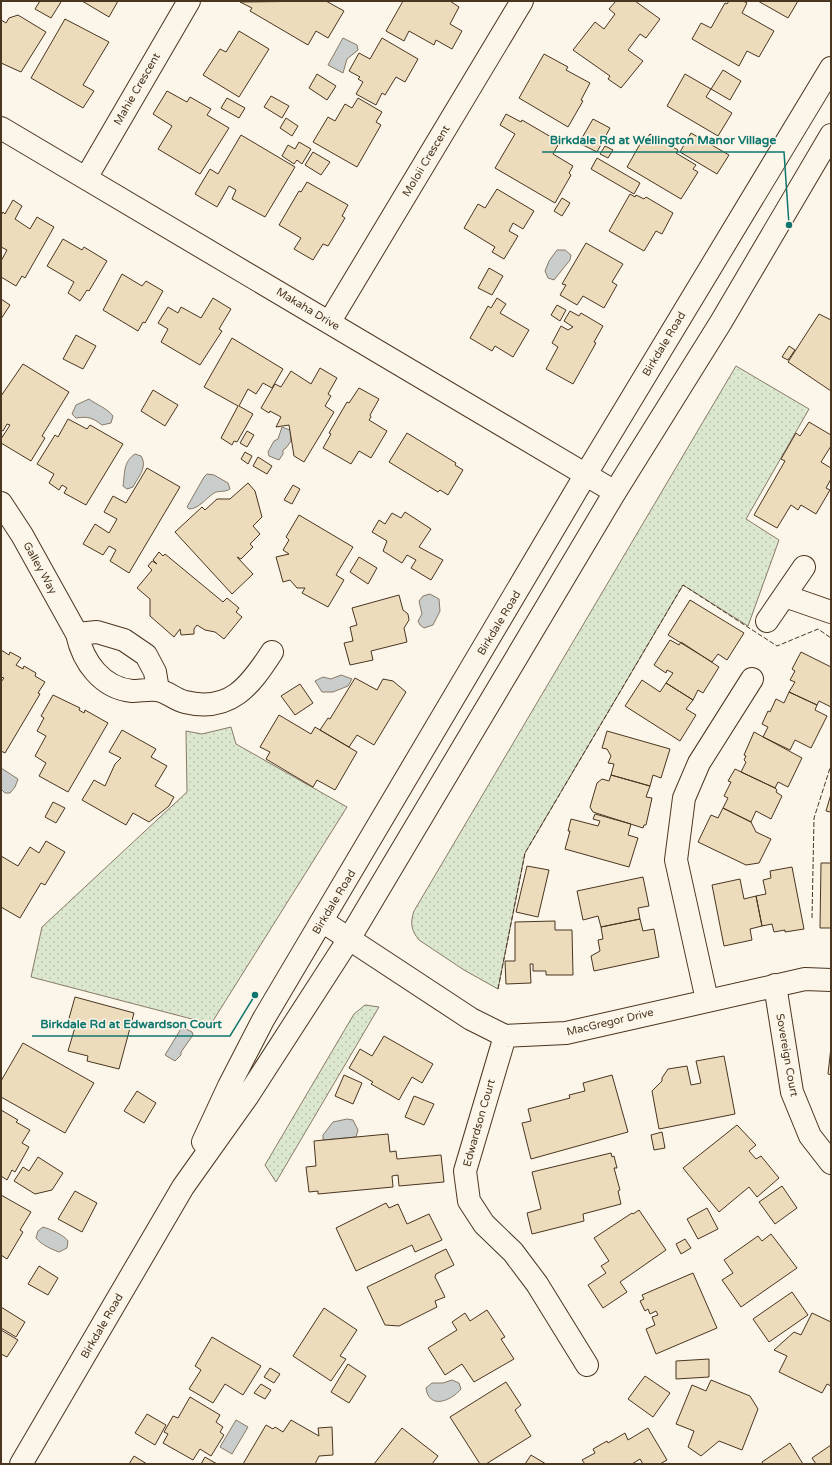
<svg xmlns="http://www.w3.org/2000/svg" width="832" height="1465" font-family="'Varela Round',sans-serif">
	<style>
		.green { fill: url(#green-dots); stroke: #887966 }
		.water { fill: #c9cecd; stroke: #887966 }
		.building { fill: #ecdcbc; stroke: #4a3520 }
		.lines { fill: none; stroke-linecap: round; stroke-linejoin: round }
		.minor-casing { stroke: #4a3520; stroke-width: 24 }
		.major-casing { stroke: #4a3520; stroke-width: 24 }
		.minor { stroke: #fbf6e9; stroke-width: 22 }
		.major { stroke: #fbf6e9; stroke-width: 22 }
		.fence { stroke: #4a3520; stroke-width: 1; stroke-dasharray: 5 2; stroke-linecap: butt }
		.labels { text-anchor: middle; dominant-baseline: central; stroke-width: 3; stroke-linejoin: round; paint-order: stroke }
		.street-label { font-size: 11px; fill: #4a3520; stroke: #fbf6e9 }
		.leader { fill: none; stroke: #0f766e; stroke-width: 1.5 }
		.callout-dot { fill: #0f766e; stroke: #fbf6e9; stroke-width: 1.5 }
		.callout-label { font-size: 12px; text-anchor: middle; font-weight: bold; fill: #0f766e; stroke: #fbf6e9; stroke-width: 3; stroke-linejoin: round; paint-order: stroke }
	</style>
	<defs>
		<pattern id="green-dots" width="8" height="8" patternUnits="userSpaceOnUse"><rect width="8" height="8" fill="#dce7d0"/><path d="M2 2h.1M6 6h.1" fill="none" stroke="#bec7b2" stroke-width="1.8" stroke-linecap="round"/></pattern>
	</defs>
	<rect width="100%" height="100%" fill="#fbf6e9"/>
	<!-- green -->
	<path class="green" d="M736 366 809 409 746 519 779 540 748 626 683 585 525 853 498 989 464 970 419 940C411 930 410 923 414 911Z
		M231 727 236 744 347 807 211 1024 31 977 42 927 187 792 186 731 202 734Z
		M365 1005 379 1007 276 1182 265 1165 354 1014Z"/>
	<!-- water -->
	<path class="water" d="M343 38 357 45 358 50 347 59 343 73 328 65Z
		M557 250H565L571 255 570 260 554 280 548 278 545 271 549 261Z
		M89 399C97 405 107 408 113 416L111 423 102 425C93 418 88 416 76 418L72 414 76 405Z
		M282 427 290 430 291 441 286 448 283 450V454L279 460 269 456 268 452 274 441 278 439Z
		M135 454 141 456C148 467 138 477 133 487L127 489 123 486C125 473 123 462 135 454Z
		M207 474 214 475 228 483 230 489C224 493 219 490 214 493 206 498 199 509 189 509L187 507 204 477Z
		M430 594 439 599 440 611 433 625 424 628 420 625 418 621 422 614 419 601 423 596Z
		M341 675 352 679 348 686 333 692H322L315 681 323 677 331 679Z
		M1 768 18 779 15 787 10 793H5L1 789Z
		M182 1027 192 1032 193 1035 181 1052V1055L175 1061 165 1055Z
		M347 1119 353 1120 358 1130 356 1137 323 1140V1135L333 1122Z
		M43 1227C50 1229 64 1235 68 1241L67 1248 59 1252C51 1249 42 1245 36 1238L38 1231Z
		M452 1380 459 1383 461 1389C451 1401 429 1410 426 1388L432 1383H443Z
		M236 1420 248 1427 232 1454 220 1447Z"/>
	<!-- building -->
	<path class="building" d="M40 1H59L61 2 51 18 35 9Z
		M82 1H118L109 17Z
		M326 1 344 11 328 38 316 31 308 45 250 11 252 8 240 2Z
		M403 1H450L459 7 450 24 462 31 452 49 436 40 434 45 409 31 404 41 386 31Z
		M616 1H635L660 19 646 38 640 34 628 50 643 61 621 88 608 79 610 76 573 50 595 22 604 29 615 14 609 9Z
		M729 1H743L747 3 742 13 774 31 759 57 747 51 739 66 692 39 701 23 711 28 725 3 727 4Z
		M758 1H798L788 18Z
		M18 15 46 32 21 72 1 63V20L6 23 9 18Z
		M65 19 109 42 83 85 94 91 83 108 31 78Z
		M239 31 269 49 239 97 203 75 220 49 226 52Z
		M382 38 418 59 405 82 396 77 385 95 382 93 376 105 356 94 363 82 358 79 360 77 349 71 359 53 370 59Z
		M544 54 568 67 566 70 590 83 581 100 583 101 568 127 519 98Z
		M723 70 741 81 730 100 711 89Z
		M317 74 336 86 327 100 309 88Z
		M685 74 711 89 706 97 732 113 718 136 667 106Z
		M167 91 187 102 190 97 211 109 207 115 229 128 200 174 158 149 172 126 153 114Z
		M271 96 289 106 282 118 264 107Z
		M227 98 245 108 239 118 221 108Z
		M358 98 382 112 376 122 381 125 357 167 313 142 328 117 335 121 345 104 352 108Z
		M506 114 521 122 522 120 551 137 550 140 558 145 553 154 573 166 569 173 571 175 555 203 495 168 515 134 500 125Z
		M286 118 298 126 292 136 280 128Z
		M593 119 610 128 597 152 579 143Z
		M691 133 729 155 717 174 680 152Z
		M650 134 678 150 676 153 696 165 693 169 698 172 681 199 627 167 643 139 646 140Z
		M241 135 295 167 265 217 232 199 236 190 229 186 217 207 195 194 210 169 218 174Z
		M299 142 311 149 302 164 297 160 294 164 282 156 288 145 295 149Z
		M605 146 613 150 608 158 600 154Z
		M313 152 330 162 321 175 305 165Z
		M597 158 640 183 634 194 591 169Z
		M307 182 348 205 342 216 345 218 328 246 323 244 313 260 294 249 301 238 279 225 299 191 301 192Z
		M497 189 534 211 523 229 513 223 509 231 518 236 504 259 492 252 495 247 464 228 478 204 485 208Z
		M630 194 635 197 636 195 644 199 646 197 673 213 662 234 656 231 644 251 609 231Z
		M562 198 570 203 562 216 554 211Z
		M13 200 22 206 15 219 30 229 37 217 54 227 25 278 22 276 16 286 1 277V261L7 250 1 247V215L3 212 5 214Z
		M63 239 82 250 84 247 107 261 89 291 87 290 80 301 68 293 74 282 47 266Z
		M586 243 623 264 612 282 617 285 604 308 583 296 577 305 560 295 566 285 562 284Z
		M489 268 503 276 492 295 478 288Z
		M122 274 142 286 146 281 163 291 145 323 143 322 138 331 103 310Z
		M213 298 231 309 219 329 222 331 200 365 161 342 168 329 158 323 168 307 178 313 181 307 201 318Z
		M497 298 506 304 500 313 529 330 513 357 495 346 492 351 470 338 488 306 491 308Z
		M1 299 10 305 1 319Z
		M557 305 566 310 560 321 551 315Z
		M570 311 579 316 581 313 603 326 594 342 596 343 573 384 546 369 558 347 552 343 561 326 568 330 573 327 564 321Z
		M819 314 831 320V391L788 362Z
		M76 335 96 346 83 369 63 359Z
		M232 338 283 369 272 388 263 383 256 394 248 389 239 406 253 414 237 442 234 441 232 445 221 438 238 406 204 387Z
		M789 346 795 350 788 360 782 357Z
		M23 364 69 392 42 436 45 438 31 461 1 443V439L10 425 7 424 3 431 1 430V396Z
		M320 368 337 378 328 394 331 396 325 406 334 412 304 462 294 456 289 425 276 427 281 417 270 411 269 413 261 408 275 384 281 387 291 371 311 384Z
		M359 388 379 399 370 415 371 417 369 420 387 431 371 458 359 451 351 464 323 448 331 434 329 433 347 402 349 403Z
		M153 390 178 405 165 426 141 411Z
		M68 419 87 429 90 425 123 444 86 505 64 493 67 488 62 485 59 490 49 483 54 474 37 464 55 435 58 437Z
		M809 422 831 435V446L821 462 831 468V479L826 488 830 490 816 514 801 505 798 510 791 505 777 528 754 515 785 461 781 459 796 433 800 436Z
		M247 431 254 435 247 447 240 443Z
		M407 433 456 463 455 465 463 470 448 495 440 490 438 492 389 462Z
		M245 452 252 456 248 464 241 459Z
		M258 457 272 466 267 474 253 466Z
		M147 468 180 487 129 573 110 561 116 550 109 546 103 555 83 544 95 524 109 533 117 519 104 512 113 496 126 503Z
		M248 483 255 491 262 517 253 526 260 534 250 544 253 547 241 559 237 557 253 574 232 594 175 532 202 507 205 510 217 499H230Z
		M293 485 300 489 292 504 284 500Z
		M405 512 431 529 419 547 443 560 431 580 411 568 416 560 407 555 402 563 383 551 387 541 372 532 379 520 385 524 392 513 401 518Z
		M299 515 353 547 336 575 344 580 328 607 302 593 305 588H297L290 580 283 582 276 557 289 554 283 550 289 540 286 537Z
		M159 552 163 556 165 554 223 602 227 598 239 608 236 612 242 617 224 639 215 632 205 630 197 625 194 629V634L181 635 180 629 174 637 150 616V599L137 588 152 570 148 566 152 561 157 564 153 560Z
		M359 557 377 568 368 584 350 572Z
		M399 595 403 610 408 614 409 620 404 628 407 642 371 651 373 660 350 665 344 643 353 641 350 627 357 625 352 608Z
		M690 600 744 633 727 660 718 654 712 662 668 635Z
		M670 640 679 645 681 642 719 667 703 693 698 690 693 700 666 683 673 673 667 670 666 673 654 665Z
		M1 650 9 655 10 652 21 658 16 665 23 669 24 666 36 673 35 676 45 682 38 693 40 694 5 753 1 751V682L4 678 1 677Z
		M801 652 831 667V707L819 701 817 705 789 692 795 682 790 680 795 671 792 669Z
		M355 678 377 690 383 679 393 681 406 692 374 745 357 735 349 747 320 730 328 718 330 719Z
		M642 680 660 692 666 683 693 700 686 709 696 715 680 741 625 706Z
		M300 684 313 703 295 715 281 696Z
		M789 692 817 705 815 710 827 716 811 748 795 740 790 750 763 737 768 727 762 724 768 711 770 712 776 699 784 703Z
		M53 695 80 708 79 710 84 713 85 710 108 723 68 792 39 776 46 763 35 756 46 736 37 731 44 718 41 716Z
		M279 715 311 734 315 727 357 752 335 790 317 780 313 787 266 759 270 752 260 747Z
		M122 730 156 749 151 757 167 766 155 786 174 797 169 806 149 822 133 813 126 825 82 800 94 780 105 786 115 764 121 758 109 752Z
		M607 731 670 749 661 778 653 775 650 786 611 775 614 764 608 763 611 756 607 749 602 748Z
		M754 732 802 758 788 787 778 782 775 788 741 772 746 762 744 760 746 756 744 755Z
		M735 769 775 788 777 790 776 792 782 796 771 819 756 811 751 822 723 808 728 798 724 796 731 782 728 781Z
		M611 775 650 786 646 797 652 798 646 825H644L643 828 593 812 590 807 597 783 602 779 609 781Z
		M831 794V812L826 811Z
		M53 802 65 808 56 823 45 817Z
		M723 808 751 822 756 832 771 839 759 863 746 865 698 842 711 815 718 818Z
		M595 814 631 824 628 835 638 838 629 867 565 849 570 831H568L571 819 598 826 600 821 593 819Z
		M46 841 65 852 45 885 41 883 20 918 1 907V856L18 866 30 847 39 853Z
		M821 863H831V928H820Z
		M527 866 549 870 538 917 516 912Z
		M792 867 804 929 785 932V930L774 932 772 924 762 926 756 896 766 894 763 880 771 878 770 871Z
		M643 877 649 906 638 908 640 919 601 927 598 916 583 920 577 891Z
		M740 879 744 899 756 896 762 926 750 929 752 940 724 946 712 885Z
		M640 919 643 931 654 929 659 957 594 971 591 956 600 951 598 940 603 939 601 927Z
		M555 921V930H572L573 975H546V971H533V964H530L531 983 506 984 505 961H515V922Z
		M75 997 134 1013 119 1069 87 1061 88 1056 68 1051 76 1024 68 1022Z
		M384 1036 433 1064 422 1083 412 1077 399 1100 371 1084 373 1082 349 1068 360 1049 372 1056Z
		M23 1043 94 1083 65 1133 1 1097V1081Z
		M831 1047V1075L828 1074Z
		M724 1056 735 1114 659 1129 652 1091 662 1081V1078L668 1069 687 1066 691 1085 701 1083 696 1061Z
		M344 1075 362 1083 353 1104 335 1096Z
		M612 1075 628 1132 531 1159 522 1123 531 1121 528 1109 570 1098 569 1095 585 1091 583 1083Z
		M137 1091 156 1103 144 1123 124 1111Z
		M414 1096 434 1104 424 1125 405 1117Z
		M1 1110 18 1120 16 1122 30 1130 22 1143 29 1147 15 1172 12 1170 7 1180 1 1176Z
		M737 1125 756 1145 749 1151 756 1159 761 1156 779 1178 757 1197 749 1187 719 1212 683 1168Z
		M662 1132 665 1148 654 1150 651 1135Z
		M388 1134 390 1152 396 1151 397 1159 441 1155 444 1182 399 1186 398 1175 392 1176 393 1187 318 1194V1191L309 1192 306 1167 316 1166 314 1141Z
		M611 1153 612 1157 614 1156 617 1168H614L620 1190 618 1191 621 1204 583 1214 584 1221 532 1234 527 1213 541 1209 532 1172Z
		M38 1157 63 1173 52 1190 35 1194 14 1181 23 1167 29 1171Z
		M782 1186 797 1208 775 1224 759 1202Z
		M75 1191 97 1203 82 1232 58 1219Z
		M1 1195 31 1212 20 1230 23 1232 7 1259 1 1255Z
		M386 1203 389 1208 398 1204 407 1224 429 1214 442 1240 415 1252 412 1245 356 1271 336 1228Z
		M707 1208 718 1229 698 1239 687 1219Z
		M639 1210 666 1250 620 1282 627 1292 603 1308 588 1285 606 1273 601 1266 609 1261 594 1238 632 1213 633 1214Z
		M771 1234 797 1268 741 1307 722 1280 733 1273 724 1260 758 1236 762 1241Z
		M685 1239 691 1248 681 1254 676 1244Z
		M446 1249 454 1265 436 1274 435 1277 445 1297 435 1301 437 1307 399 1326 385 1325 367 1287Z
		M39 1266 58 1278 48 1295 28 1284Z
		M693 1273 717 1328 656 1354 646 1329 655 1325 652 1317 658 1315 656 1311 650 1314 648 1309 645 1311 640 1301 644 1299 642 1295Z
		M792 1292 808 1315 769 1342 753 1319Z
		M1 1307 25 1322 16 1337 1 1328Z
		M324 1308 357 1330 340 1356 346 1359 331 1381 293 1356Z
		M487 1310 505 1337 501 1339 514 1359 474 1382 462 1364 445 1375 428 1348 457 1330 452 1322 465 1313 470 1321Z
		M812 1313 831 1322V1386L827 1384 822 1393 779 1372 787 1356 774 1350 794 1332 801 1335Z
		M1 1330 18 1340 7 1357 1 1354Z
		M212 1337 261 1366 243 1395 225 1384 213 1403 189 1389 201 1370 195 1366Z
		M709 1359V1377L676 1379V1361Z
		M348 1364 366 1376 349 1403 331 1392Z
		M270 1368 280 1374 274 1383 264 1377Z
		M645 1376 670 1393 653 1417 628 1399Z
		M711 1380 750 1396 758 1409 742 1450 719 1441 701 1456 688 1447 694 1431 676 1424 692 1385 706 1391Z
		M506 1382 521 1405 515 1410 531 1436 486 1464H480L450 1417Z
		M261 1384 271 1390 265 1399 254 1393Z
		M190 1397 220 1415 216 1422 223 1427 220 1432 224 1435 211 1456 200 1449 193 1460 163 1443 168 1434 164 1432 173 1416 178 1418Z
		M147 1414 166 1425 155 1445 135 1433Z
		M291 1420 319 1436 318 1428 332 1427 333 1455 319 1456 315 1464H243L266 1425 273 1429 275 1427 283 1432Z
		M402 1428 438 1456 432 1464H374Z
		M648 1428 667 1460 660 1464H643L640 1459 632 1464H585L582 1460 595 1453 593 1449 607 1441 608 1443 625 1433 628 1440Z
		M790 1443 803 1464H763L762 1462Z
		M831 1445V1464H816L812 1458Z
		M531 1455 546 1464H525Z
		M134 1456 147 1464H129Z
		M205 1457 217 1464H201Z"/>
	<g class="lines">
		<!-- minor casing -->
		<g class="minor-casing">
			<path id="minor" d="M1 128 615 492
				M86 178 189 1
				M330 321 522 1
				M1 503 22 535 77 634C83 662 102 688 132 691 140 691 149 689 157 690 167 691 175 700 185 702 230 713 250 686 272 652
				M785 596 831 612
				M767 621 804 567
				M77 634 97 632 124 640 146 655 155 672 158 690
				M322 921 471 1019 505 1036 566 1033 805 979 831 980
				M775 985 792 1092 810 1136 831 1163
				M707 1000 676 860 684 798 699 763 752 679
				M505 1036 465 1171 469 1201 484 1224 513 1252 537 1284 587 1365"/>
		</g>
		<!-- major casing -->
		<g class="major-casing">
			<path id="major" d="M203 1142 229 1086 263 1020 586 474 831 68
				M21 1464 183 1187 247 1097 349 939 615 492 721 322 831 135"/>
		</g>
		<!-- minor -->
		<use href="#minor" class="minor"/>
		<!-- major -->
		<use href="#major" class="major"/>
		<!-- fence -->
		<path class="fence" d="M812 918 814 818 831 765
			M498 989 525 853 683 585 777 646 818 629 831 638"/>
	</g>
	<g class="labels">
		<!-- street labels -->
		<g class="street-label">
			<text transform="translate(137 89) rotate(-60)">Mahie Crescent</text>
			<text transform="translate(426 161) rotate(-59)">Moloii Crescent</text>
			<text transform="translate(308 309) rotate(31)">Makaha Drive</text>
			<text transform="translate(664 344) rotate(-59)">Birkdale Road</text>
			<text transform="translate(40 568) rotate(61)">Galley Way</text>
			<text transform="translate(499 623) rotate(-59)">Birkdale Road</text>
			<text transform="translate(334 902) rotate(-59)">Birkdale Road</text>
			<text transform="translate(610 1022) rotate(-13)">MacGregor Drive</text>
			<text transform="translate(787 1055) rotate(80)">Sovereign Court</text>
			<text transform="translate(479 1123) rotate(-74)">Edwardson Court</text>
			<text transform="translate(102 1326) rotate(-60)">Birkdale Road</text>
		</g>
	</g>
	<!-- callouts -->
	<path class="leader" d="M789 225L784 152H542M255 995L230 1036H32"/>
	<g class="callout-dot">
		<circle cx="789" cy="225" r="4"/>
		<circle cx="255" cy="995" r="4"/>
	</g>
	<g class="callout-label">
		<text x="663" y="144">Birkdale Rd at Wellington Manor Village</text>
		<text x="131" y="1028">Birkdale Rd at Edwardson Court</text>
	</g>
	<!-- border -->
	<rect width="832" height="1465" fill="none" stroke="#4a3520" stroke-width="4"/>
</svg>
